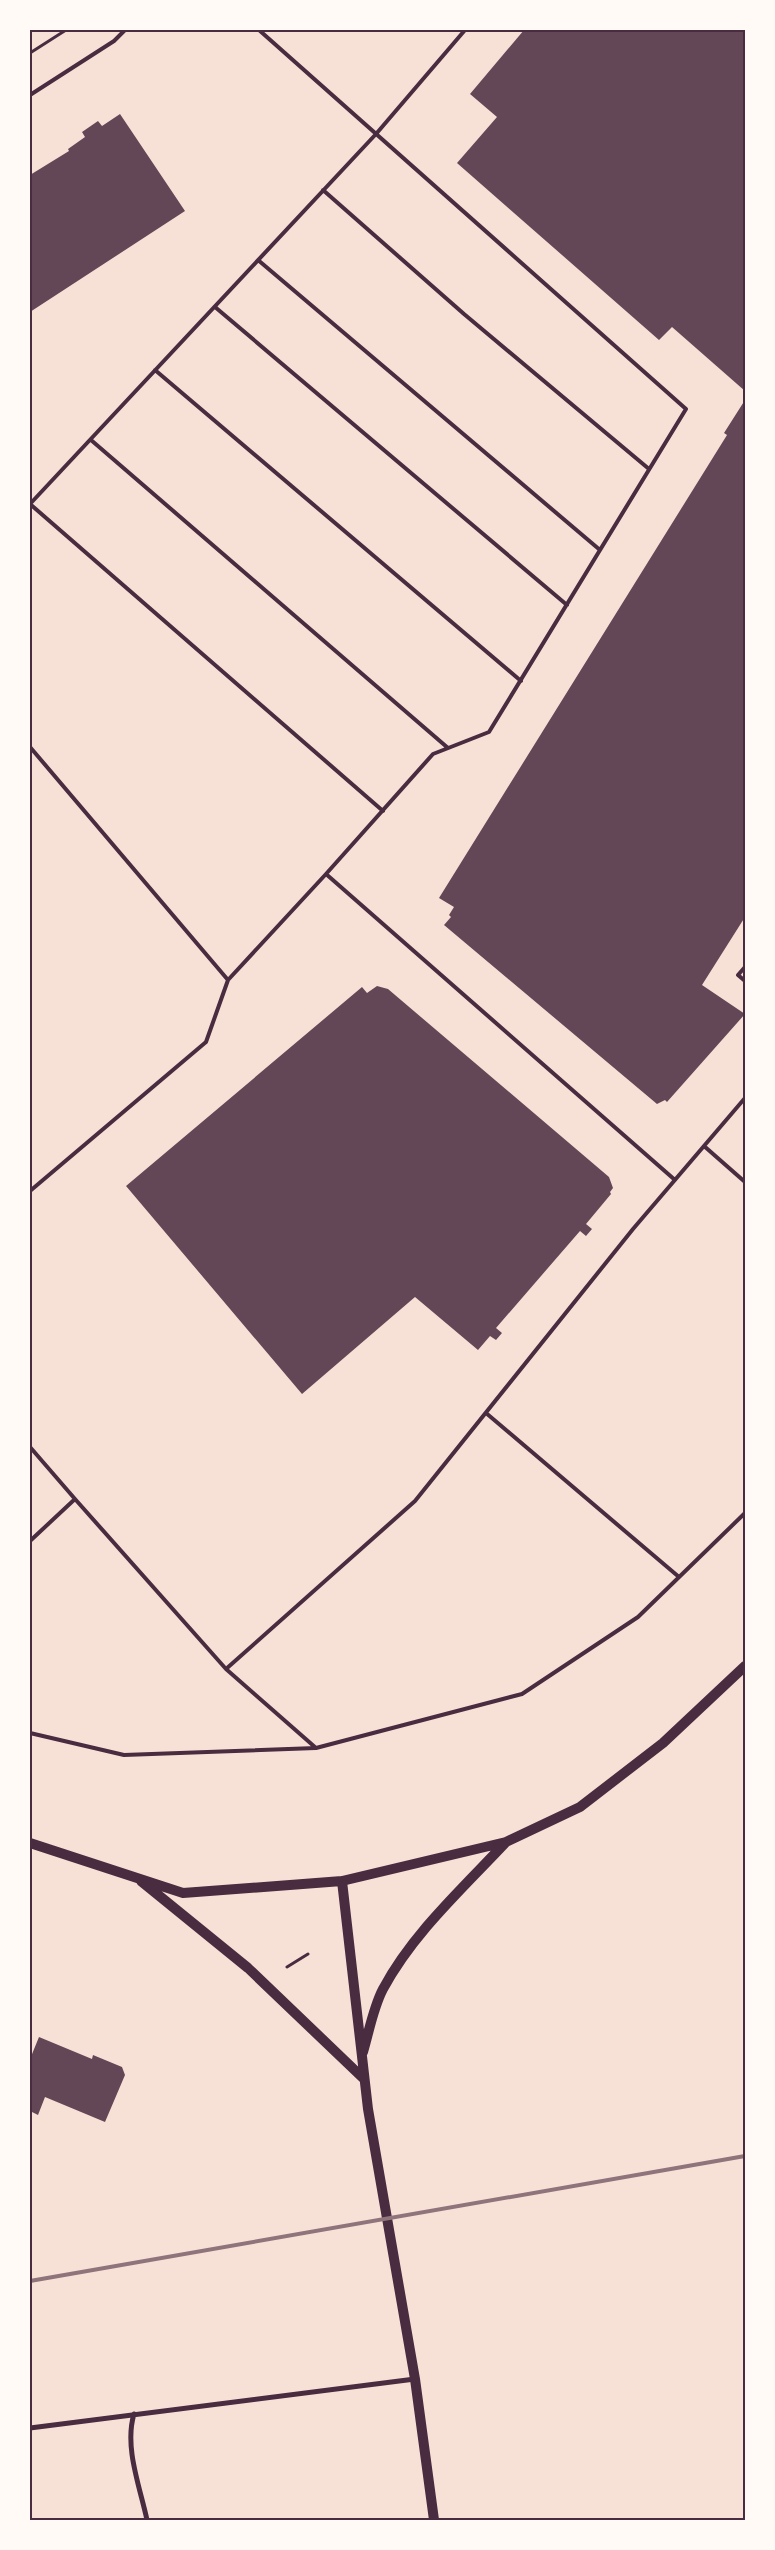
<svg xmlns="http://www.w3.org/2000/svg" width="775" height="2550" font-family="'IBM Plex Sans',sans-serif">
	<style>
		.building { fill: #644757 }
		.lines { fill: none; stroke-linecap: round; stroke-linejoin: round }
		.path { stroke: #4a2c40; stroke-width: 3 }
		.service { stroke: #4a2c40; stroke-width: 4 }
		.minor { stroke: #4a2c40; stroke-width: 5 }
		.secondary { stroke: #4a2c40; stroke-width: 10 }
		.rail { stroke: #8f747c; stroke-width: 4 }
		.neatline { fill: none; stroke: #4a2c40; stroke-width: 2 }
	</style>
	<rect width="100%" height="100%" fill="#f7e1d7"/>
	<!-- building -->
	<path class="building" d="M524 30H745V391L672 327 659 340 457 163 497 117 470 94Z
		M120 114 185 211 30 312V175L69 151 68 149 85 137 82 132 98 121 102 126Z
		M745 400V917L702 985 745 1014 667 1102 665 1100 657 1104 444 925 451 917 449 915 454 907 439 898 727 435 724 433Z
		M377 986 388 989 609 1177 613 1188 610 1192 611 1194 586 1224 592 1229 586 1236 580 1231 496 1328 502 1333 496 1340 490 1336 478 1350 415 1297 302 1394 126 1186 362 987 367 993Z
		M39 2037 92 2059 93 2055 122 2067 125 2075 105 2122 45 2097 38 2115 30 2111V2059Z"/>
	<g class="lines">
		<!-- path -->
		<path class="path" d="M30 53 66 30
			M287 1967 308 1954"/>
		<!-- service -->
		<path class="service" d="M259 30 686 409 489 732 433 754 326 874 675 1180
			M30 95 114 41 125 30
			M323 190 464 314 649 469
			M258 260 600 550
			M215 307 567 605
			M155 370 521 681
			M91 440 448 748
			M30 504 376 134 465 30
			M30 504 383 811
			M30 747 228 980 206 1042 30 1191
			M745 967 738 975 745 981
			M228 980 326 874
			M704 1146 745 1182
			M486 1413 679 1577
			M30 1447 75 1499
			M30 1541 75 1499 226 1669 415 1501 633 1229 745 1098
			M226 1669 316 1748 522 1694 638 1617 745 1513
			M30 1733 124 1755 316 1748"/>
		<!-- minor -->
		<path class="minor" d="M134 2414C124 2447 140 2487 147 2520
			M30 2428 415 2379"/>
		<!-- secondary -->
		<path class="secondary" d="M30 1843 183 1893 342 1881 506 1842 580 1807 663 1743 745 1666
			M141 1881 248 1968 364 2079
			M342 1881 368 2109 415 2379 434 2520
			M363 2052C369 2032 373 2008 383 1989 413 1933 463 1888 506 1842"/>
		<!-- rail -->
		<path class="rail" d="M30 2281 745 2156"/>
	</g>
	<!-- border -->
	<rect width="775" height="2550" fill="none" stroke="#fffaf5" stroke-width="62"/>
	<rect x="31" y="31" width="713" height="2488" class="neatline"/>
</svg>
